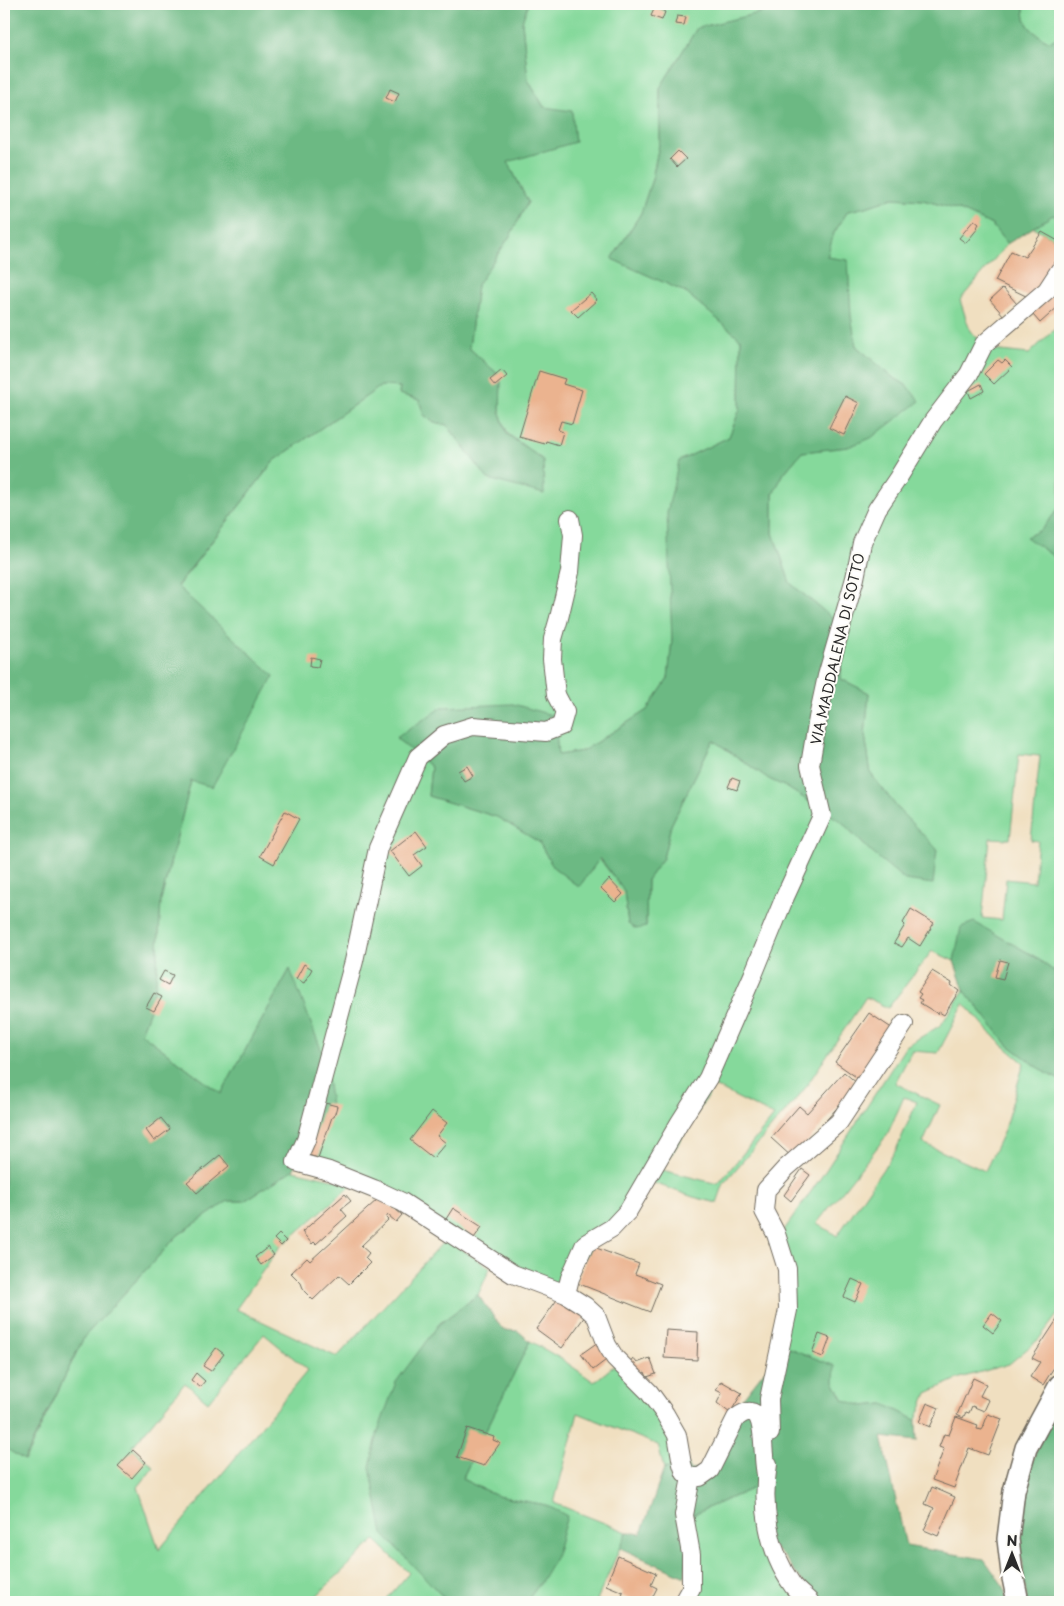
<svg xmlns="http://www.w3.org/2000/svg" width="1064" height="1606" font-family="'Playpen Sans',sans-serif">
	<style>
		.green { fill: #85d99b; stroke: #588263; fill-rule: evenodd }
		.forest { fill: #6cb983; stroke: #4c7257 }
		.building { fill: #ebb38f }
		.lines { fill: none; stroke-linecap: round; stroke-linejoin: round }
		.minor-casing { stroke: #706a5f; stroke-width: 20 }
		.tertiary-casing { stroke: #706a5f; stroke-width: 24 }
		.minor { stroke: #fff; stroke-width: 18 }
		.tertiary { stroke: #fff; stroke-width: 21 }
		.labels { text-anchor: middle; dominant-baseline: central; stroke-width: 4; stroke-linejoin: round; paint-order: stroke }
		.street-label { font-size: 14px; fill: #2b2b2b; stroke: #fdfcf7 }
	</style>
	<rect width="100%" height="100%" fill="#fdfcf7"/>
	<filter id="ink" filterUnits="userSpaceOnUse"><feTurbulence type="fractalNoise" baseFrequency=".02" numOctaves="2"/><feDisplacementMap in="SourceGraphic" scale="10" xChannelSelector="R" yChannelSelector="G"/><feConvolveMatrix kernelMatrix="1 2 1 2 8 2 1 2 1" color-interpolation-filters="sRGB"/></filter>
	<filter id="wash" filterUnits="userSpaceOnUse"><feTurbulence type="fractalNoise" baseFrequency=".0096" numOctaves="4" result="noise"/><feDisplacementMap in="SourceGraphic" scale="20" xChannelSelector="R" yChannelSelector="G"/><feGaussianBlur stdDeviation="1.12" result="paint"/><feColorMatrix in="noise" values="0 0 0 0 0 0 0 0 0 0 0 0 0 0 0 0 0 1.4 0 .05"/><feComposite in="paint" operator="in"/></filter>
	<g filter="url(#wash)">
		<rect width="100%" height="100%" fill="#f0dfc0"/>
		<!-- green -->
		<path class="green" d="M528 4H770L764 12 697 28 660 88V140L652 179 641 213 612 259 685 292 741 339 740 409 729 437 679 461 672 640 668 679 647 710 583 751 558 755 396 738 431 767 428 796 497 817 539 842 553 867 579 887 599 858 624 891 628 924 646 927 647 880 663 858 671 825 713 740 769 779 786 787 828 812 842 822 870 851 899 810 871 774 865 735 869 693 841 679 842 626 790 583 773 533V494L784 473 802 452 848 447 906 385 891 376 856 346 851 316 826 257 834 233 848 211 866 207 893 198 923 200 962 211 992 225 1007 244 960 300 970 331 991 350 1029 354 1060 324V507L1041 530 1027 537 1060 561V976L1034 956 974 923 962 927 954 961 932 951 888 1008 866 997 803 1091 724 1183 717 1203 693 1197 651 1182 701 1077 618 1215 561 1286 495 1257 318 1161 321 1146 290 969 221 1094 141 1033 151 1007 156 983 161 900 191 781 274 676 177 587 274 461 381 386 400 387 399 394 419 400 424 415 433 422 447 425 488 479 543 460 508 434 500 413 501 377 469 348 477 285 510 236 528 202 508 162 544 107 528 80 522 22ZM1019 754 1040 756 1031 840 1038 841 1034 882 1006 879 1002 920 982 918 990 838 1010 839ZM714 1086 774 1116 718 1184 662 1170Z
			M1024 4H1060V35L1050 42C1031 31 1023 26 1024 4Z
			M1053 215 1060 220V242L1033 227Z
			M964 990 1008 1045 1046 1073 1060 1080V1311L1039 1339 1009 1364 960 1378 927 1393 916 1420 884 1404 864 1406 844 1400 834 1382 784 1346 782 1233 824 1173 906 1046 941 1025ZM964 1003 998 1041 1024 1063 1003 1133 985 1171 923 1143 940 1105 895 1083 912 1051 938 1053ZM904 1097 917 1102 896 1150 837 1236 817 1223 887 1135Z
			M293 1170 353 1184 279 1248 236 1309 337 1357 446 1239 490 1268 478 1295 439 1324 431 1584 448 1602H384L409 1573 375 1540 310 1602H4V1447L25 1460 84 1337 178 1235 228 1201H244ZM264 1334 308 1370 159 1550 138 1487 154 1467 132 1447 185 1383 208 1402Z
			M530 1341 563 1360 594 1382 616 1364 668 1429 675 1466 664 1469 658 1445 578 1413 554 1503 627 1532 597 1600 602 1602H526L541 1582 546 1505 497 1496 462 1479Z
			M756 1487 762 1537 798 1602H692C707 1577 695 1543 691 1515Z"/>
		<!-- forest -->
		<path class="forest" d="M4 4H528L522 22 528 80 544 107 572 111 575 142 508 162 528 202 510 236 477 285 469 348 501 377 500 413 507 434 543 460 544 494 488 479 447 425 433 422 424 415 419 400 399 394 400 387 381 386 274 461 177 586 274 676 212 787 191 781 161 900 156 983 151 1007 141 1033 221 1094 290 969 324 1057 332 1113 293 1170 244 1201H228L178 1235 84 1337 24 1460 4 1447Z
			M770 4H1024C1023 26 1031 31 1050 42L1060 35V220L1053 215 1007 244 992 225 962 211 923 200 893 198 866 207 848 211 834 233 827 257 848 260 851 316 856 346 891 376 906 385 920 401 871 438 848 447 802 452 784 473 773 494V533L790 583 842 626 841 679 869 693 865 735 871 774 899 810 937 849 933 884 905 880 870 851 842 822 786 787 769 779 713 740 671 825 663 858 647 880 646 927 636 929 628 924 624 891 600 858 579 887 553 867 539 842 497 817 428 796 431 767 396 738 442 707 513 704 555 716 558 755 583 751 647 710 668 679 672 640 667 513 679 461 729 437 740 409 741 339 685 292 612 259 641 213 652 179 660 140V88L697 28 763 12Z
			M1060 507V561L1026 537 1041 530Z
			M974 922 1034 956 1060 976V1080L1046 1073 1008 1045 964 990 954 961 961 927Z
			M478 1295 503 1330 518 1331 530 1341 462 1479 497 1496 546 1505 567 1516 555 1558 541 1582 526 1602H448L383 1534 370 1467 378 1431 396 1382 439 1324Z
			M784 1346 835 1366 834 1382 844 1400 864 1406 884 1404 916 1420 917 1441 882 1437 906 1546 984 1559 1004 1587 1007 1602H824L802 1581 784 1557 762 1537 756 1487 691 1515 685 1577 620 1548 627 1532 641 1534 664 1469 687 1463 690 1470 704 1468 728 1417Z
			M1060 1398V1602H1027L1022 1560 1015 1544 1024 1494 1033 1458Z"/>
		<g id="blocks">
			<!-- building -->
			<path class="building" d="M655 7 665 12 662 20 651 16Z
				M677 16 686 17 684 25 675 24Z
				M390 89 399 93 395 102 386 98Z
				M678 151 686 159 677 167 670 159Z
				M974 220 979 224 977 227 978 228 966 243 959 238Z
				M1042 232 1060 242V263L1032 299 995 281 1011 251 1025 257Z
				M1003 288 1017 304 1004 316 990 300Z
				M1052 288 1060 297V305L1040 323 1033 315 1032 307Z
				M591 293 597 300 578 317 571 310Z
				M998 360 1002 363 1005 360 1012 367 994 384 984 374Z
				M502 370 507 376 495 386 490 380Z
				M539 371 565 379 563 384 582 390 572 424 561 421 558 430 563 432 559 445 546 441 545 444 519 437Z
				M981 384 984 391 971 398 968 391Z
				M845 396 859 403 844 435 829 428Z
				M311 657 320 659 318 667 310 666Z
				M467 766 473 776 464 781 458 771Z
				M732 778 740 781 737 790 728 787Z
				M285 811 299 819 274 864 260 856Z
				M416 831 427 846 414 855 422 866 409 876 390 851Z
				M609 879 623 894 615 902 601 888Z
				M911 909 934 923 920 946 908 938 902 947 894 943 905 925 903 923Z
				M1000 960 1008 962 1003 979 995 977Z
				M304 964 312 969 304 983 296 979Z
				M164 971 173 975 168 985 159 980Z
				M932 971 952 983 951 985 959 991 944 1015 939 1012 938 1014 920 1003 922 1000 918 998 921 994 918 992Z
				M154 993 162 997 154 1011 146 1007Z
				M869 1013 893 1029 859 1079 835 1062Z
				M844 1072 858 1084 793 1158 771 1138 799 1106 807 1113Z
				M325 1103 337 1106 334 1117H332L318 1158 308 1155Z
				M432 1111 447 1123 437 1136 446 1143 433 1158 410 1140Z
				M161 1118 170 1129 154 1141 146 1130Z
				M220 1155 229 1166 197 1193 187 1182Z
				M802 1169 810 1175 791 1201 784 1195Z
				M345 1194 351 1201 341 1209 347 1216 316 1244 314 1242 312 1244 302 1232Z
				M378 1199 394 1208 402 1215 396 1222 388 1215 386 1218 388 1220 361 1246 369 1253 365 1258 370 1263 349 1284 339 1275 313 1300 304 1291 301 1283 291 1273 307 1258 310 1261Z
				M453 1208 482 1227 474 1238 446 1219Z
				M279 1234 286 1241 281 1246 274 1239Z
				M591 1246 639 1264 635 1274 661 1284 650 1312 577 1283Z
				M268 1247 274 1255 261 1265 255 1257Z
				M852 1279 863 1284 855 1302 844 1297Z
				M559 1297 585 1316 562 1348 536 1329Z
				M992 1313 1002 1321 993 1333 983 1325Z
				M1060 1315V1349L1054 1359 1058 1361 1043 1385 1030 1377 1040 1362 1032 1358Z
				M666 1330 698 1332 697 1360 664 1358Z
				M819 1334 830 1338 823 1357 812 1353Z
				M598 1342 610 1357 593 1370 581 1354Z
				M216 1348 224 1354 211 1371 203 1366Z
				M633 1358 637 1363 650 1358 656 1374 647 1377 645 1372 641 1374 640 1369 637 1372 629 1363Z
				M196 1373 205 1381 200 1387 191 1380Z
				M973 1378 986 1384 980 1396 989 1400 984 1411 972 1406 969 1413 966 1412 963 1418 957 1415Z
				M721 1381 742 1393 730 1413 717 1403 722 1393 716 1390Z
				M927 1403 939 1408 930 1427 919 1422Z
				M988 1414 1002 1419 988 1455 969 1448 954 1488 932 1480 944 1449 939 1447 944 1434 949 1435 956 1417 978 1425 977 1429 982 1430Z
				M467 1428 494 1437 493 1440 500 1443 484 1466 457 1457Z
				M133 1450 146 1462 132 1478 118 1466Z
				M932 1487 955 1497 938 1536 924 1530 934 1508 925 1504Z
				M618 1556 656 1573 651 1585 657 1588 650 1602H637L622 1596 623 1592 606 1585Z"/>
		</g>
	</g>
	<g filter="url(#ink)">
		<use href="#blocks" fill-opacity="0" stroke="#706a5f" stroke-width="1"/>
		<g class="lines">
			<!-- minor casing -->
			<g class="minor-casing">
				<path id="minor" d="M570 519 573 535 570 572 559 618 553 639 552 659 556 695 565 712 561 726 546 732 473 726 444 735 418 757 378 848 354 961 306 1140 296 1162 329 1171 374 1189 402 1202 513 1274 566 1294 585 1306 596 1316 607 1345 615 1358 649 1392 665 1414 677 1435 682 1464 685 1473 691 1477H700L710 1470 736 1418C765 1396 762 1439 764 1455 764 1462 765 1468 766 1475
					M566 1294 570 1278 585 1244 612 1228 628 1211 680 1122 708 1078 753 975 784 899 822 816 810 765 818 718 827 676 855 578 862 543 877 509 898 478 933 421 969 374 984 344 1047 290 1060 270
					M770 1433 769 1399 788 1310 787 1269 776 1234 764 1211 766 1190 786 1168 839 1122 904 1024
					M768 1464C761 1506 768 1551 793 1586 798 1592 805 1597 810 1602
					M683 1602 691 1588V1554L684 1515 691 1477"/>
			</g>
			<!-- tertiary casing -->
			<g class="tertiary-casing">
				<path id="tertiary" d="M1018 1602 1012 1573 1008 1539 1014 1491 1026 1448 1060 1385"/>
			</g>
			<!-- minor -->
			<use href="#minor" class="minor"/>
			<!-- tertiary -->
			<use href="#tertiary" class="tertiary"/>
		</g>
	</g>
	<g class="labels">
		<!-- street labels -->
		<g class="street-label">
			<text transform="translate(837 649) rotate(-77)">VIA MADDALENA DI SOTTO</text>
		</g>
	</g>
	<!-- margin -->
	<rect width="1064" height="1606" fill="none" stroke="#fdfcf7" stroke-width="20"/>
	<!-- north arrow -->
	<g transform="translate(1012 1554)" stroke="#fdfcf7" stroke-width="4" paint-order="stroke">
	<path d="M0-4L9 19L0 12L-9 19Z" fill="#2b2b2b"/>
	<text y="-8" font-size="14" font-weight="bold" text-anchor="middle" fill="#2b2b2b">N</text>
	</g>
</svg>
